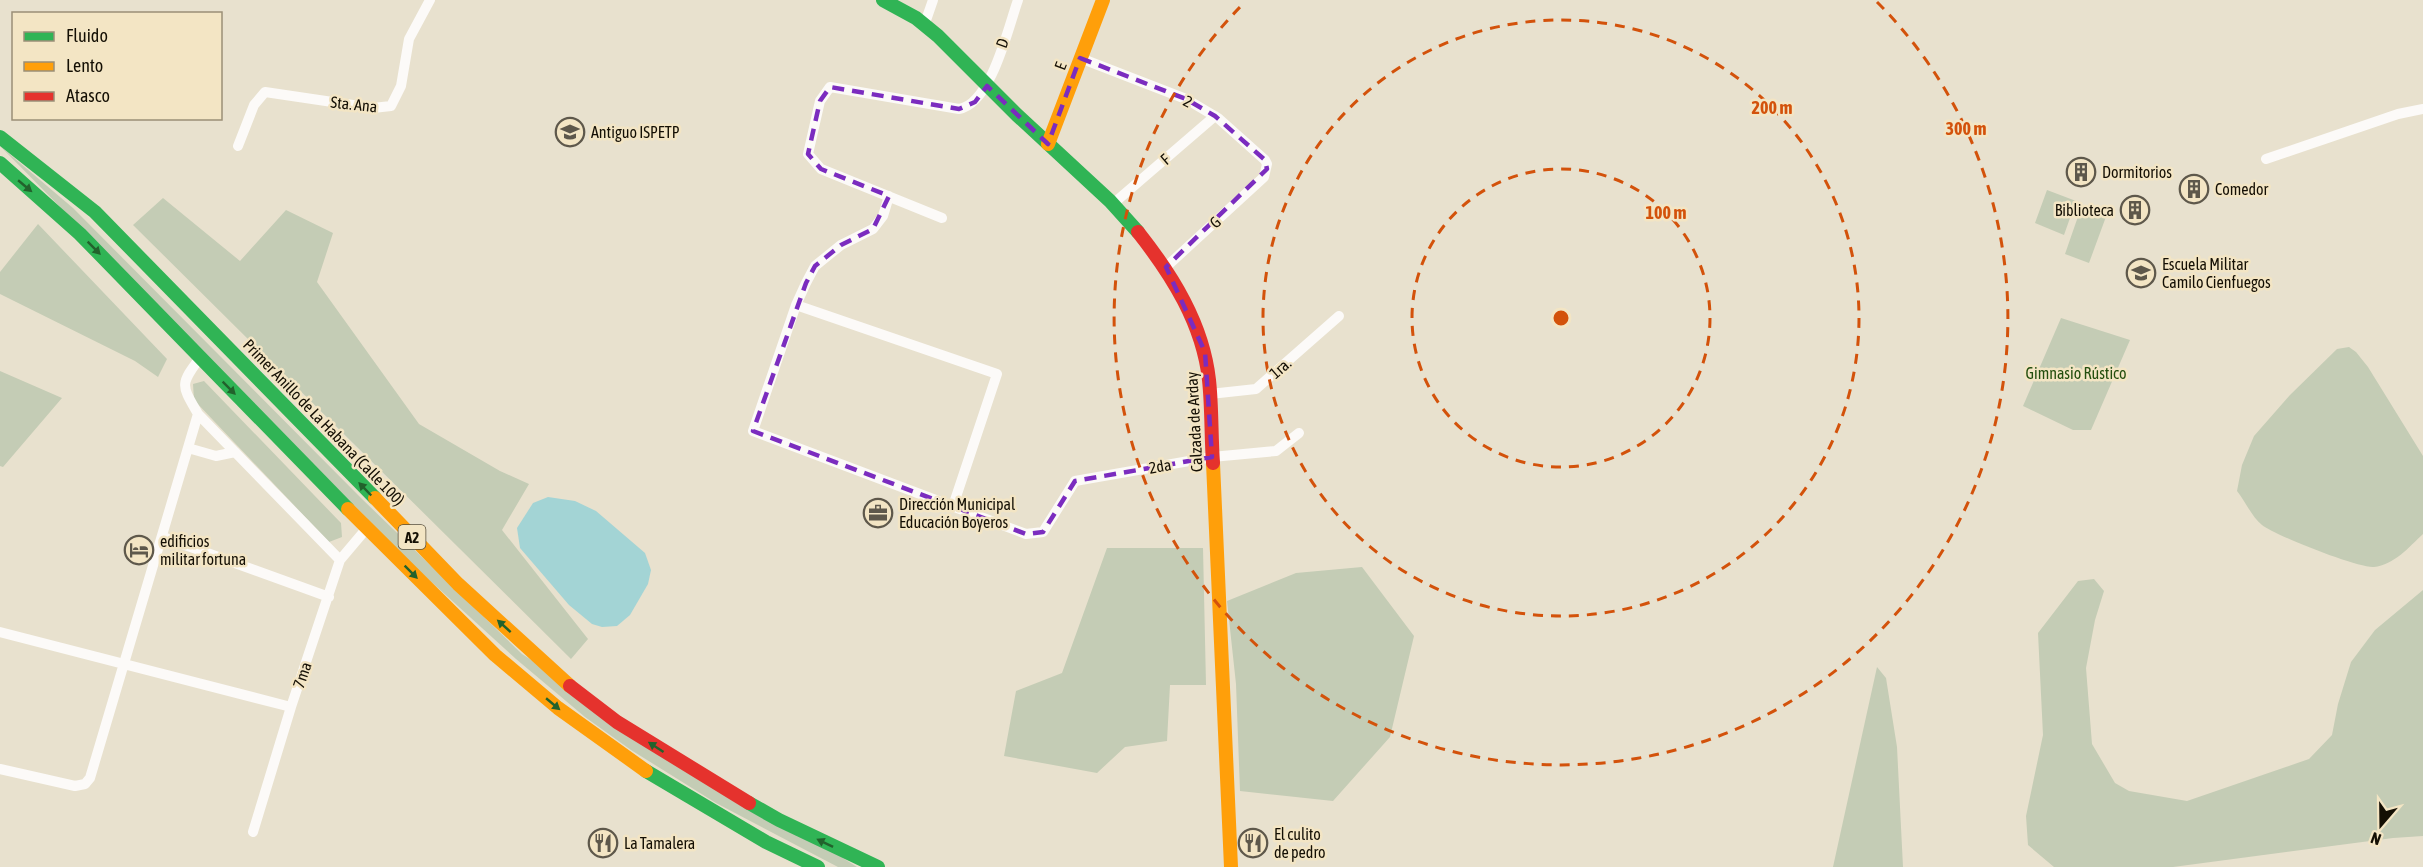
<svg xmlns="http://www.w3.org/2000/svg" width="2423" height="867" font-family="'Asap Condensed',sans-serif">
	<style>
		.green { fill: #c4ccb5 }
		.water { fill: #a3d4d5 }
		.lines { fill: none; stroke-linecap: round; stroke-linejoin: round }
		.street { stroke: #fcfaf8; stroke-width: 10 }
		.fast { stroke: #30b455; stroke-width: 14 }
		.slow { stroke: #ff9f0a; stroke-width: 14 }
		.jam { stroke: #e5322d; stroke-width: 14 }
		.oneway { fill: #22622c }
		.marked { fill: none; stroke: #7b2cbf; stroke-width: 4.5; stroke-dasharray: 12 8; stroke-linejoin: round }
		.ring { fill: none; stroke: #d3520b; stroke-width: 3; stroke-dasharray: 10 8 }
		.labels { text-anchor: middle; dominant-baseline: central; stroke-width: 5; stroke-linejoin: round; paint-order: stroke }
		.shield { fill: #f3e5c4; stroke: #574f3e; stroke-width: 1.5 }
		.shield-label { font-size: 15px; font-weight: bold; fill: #140f04 }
		.street-label { font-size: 16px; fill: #140f04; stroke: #f3e5c4 }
		.poi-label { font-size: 16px; fill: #140f04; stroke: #f3e5c4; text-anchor: start }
		.park-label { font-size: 16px; fill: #234e0e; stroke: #f3e5c4 }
		.centre { fill: #d3520b; stroke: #f3e5c4; stroke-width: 3 }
		.ring-label { font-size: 18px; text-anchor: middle; font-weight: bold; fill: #d3520b; stroke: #f3e5c4; stroke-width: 5; stroke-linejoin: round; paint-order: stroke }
	</style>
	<rect width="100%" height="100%" fill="#e8e1ce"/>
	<!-- green -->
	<path class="green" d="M0 146 73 208 361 498 522 654 857 867H838L716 803 631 750 585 717 516 659 415 567Z
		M2047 190 2076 201 2064 235 2035 223Z
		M163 198 240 261 286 210 333 233 317 282 419 424 500 471 529 484 502 530 588 639 571 659 133 225Z
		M2082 205 2107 214 2089 263 2065 254Z
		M38 224 167 359 158 377 135 361 0 294V272Z
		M2061 318 2130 340 2091 430H2073L2023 406Z
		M2349 347 2356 352 2368 367 2423 456V534C2409 547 2394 565 2374 567 2360 569 2274 535 2262 525 2252 517 2245 501 2237 491L2242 465 2254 436 2290 395 2337 349Z
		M0 371 62 398 3 467 0 466Z
		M204 381 341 523 342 537 329 542 194 400 193 384Z
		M1107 548H1203L1206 685H1170L1167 741 1125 747 1097 773 1004 756 1016 691 1062 673Z
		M1362 567 1414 636 1390 737 1333 801 1240 791 1236 684 1227 601 1296 573Z
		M2094 579 2104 591 2095 620 2086 668 2092 744 2115 783 2129 791 2187 801 2309 759 2332 735 2338 704 2351 662 2375 630 2423 590V836L2393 838 2173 867H2054L2028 845 2026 816 2043 735 2038 633 2078 581Z
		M1877 667 1886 678 1897 747 1903 867H1833Z"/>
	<!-- water -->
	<path class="water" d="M548 497 575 501 596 511 645 553 651 570 648 584 630 615 617 626 602 627 592 624 569 605 520 548 517 528 533 503Z"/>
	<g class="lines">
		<!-- street -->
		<path class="street" d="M925 23 933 0
			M1080 58 1186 99 1218 118 1265 160 1267 164 1264 177 1166 267
			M238 146 254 105 265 92 373 108 391 106 401 86 409 39 430 0
			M2266 159 2398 114 2423 109
			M889 196 883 216 873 229 841 245 815 266 806 283 796 305 753 431 1026 534 1043 532 1075 481 1212 457 1276 451 1299 433
			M1114 203 1215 116
			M942 218 821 169 808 154 820 101 830 87 959 109C991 104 1008 28 1018 0
			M796 305 997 374 953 506
			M200 358C179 385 182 386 198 414L340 560
			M1210 394 1256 389 1339 316
			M188 448 216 456 235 452
			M163 537 329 597
			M0 632 291 707
			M0 769 75 786 85 784 90 778 198 414
			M253 832 291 707 340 560 367 528"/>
		<!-- fast -->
		<path class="fast" d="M883 0 916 18 938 36 1017 115 1110 201 1138 232
			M0 137 95 212 375 498
			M0 163 80 234 348 509
			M646 771 766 842 818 867
			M749 803 779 820 878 867"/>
		<!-- slow -->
		<path class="slow" d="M1048 144 1103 0
			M1213 463 1231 867
			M375 498 458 584 570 686
			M348 509 495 655 558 708 646 771"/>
		<!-- jam -->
		<path class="jam" d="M1138 232C1172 275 1203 324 1209 380 1212 407 1211 436 1213 463
			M570 686 617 722 749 803"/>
	</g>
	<!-- one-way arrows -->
	<defs><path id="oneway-solid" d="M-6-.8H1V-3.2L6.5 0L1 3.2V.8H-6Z" transform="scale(1.5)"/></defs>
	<g class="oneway">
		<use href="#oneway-solid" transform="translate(25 186) rotate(40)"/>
		<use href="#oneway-solid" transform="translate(94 248) rotate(45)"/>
		<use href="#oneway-solid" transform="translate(229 388) rotate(45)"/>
		<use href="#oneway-solid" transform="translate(365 489) rotate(-134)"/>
		<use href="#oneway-solid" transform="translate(411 572) rotate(45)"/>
		<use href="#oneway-solid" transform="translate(504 626) rotate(-138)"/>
		<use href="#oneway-solid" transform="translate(553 704) rotate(40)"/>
		<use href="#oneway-solid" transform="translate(656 747) rotate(-147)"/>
		<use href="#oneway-solid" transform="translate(825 843) rotate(-154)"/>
	</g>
	<!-- marked area -->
	<path class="marked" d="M1080 58 1186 99 1215 116 1265 160 1267 169 1166 267 1205 352 1212 457 1075 481 1043 532 1026 534 753 431 806 283 815 266 841 245 873 229 889 196 821 169 808 154 820 101 830 87 959 109 975 102 987 86 1048 144Z"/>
	<!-- distance rings -->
	<g class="ring">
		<circle cx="1561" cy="318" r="149"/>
		<circle cx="1561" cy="318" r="298"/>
		<path d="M1877 2A447 447 0 1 1 1245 2"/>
	</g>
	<!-- icons -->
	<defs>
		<g id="university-ring" transform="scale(1.5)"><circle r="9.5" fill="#f3e5c4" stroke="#5e584b" stroke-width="1.5"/><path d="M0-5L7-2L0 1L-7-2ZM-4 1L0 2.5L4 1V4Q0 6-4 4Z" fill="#5e584b"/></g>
		<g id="building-ring" transform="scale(1.5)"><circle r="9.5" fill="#f3e5c4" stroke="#5e584b" stroke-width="1.5"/><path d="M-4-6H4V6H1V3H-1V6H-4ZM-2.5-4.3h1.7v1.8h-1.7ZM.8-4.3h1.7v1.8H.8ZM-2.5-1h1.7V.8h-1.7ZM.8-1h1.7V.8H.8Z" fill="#5e584b"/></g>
		<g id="school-ring" transform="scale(1.5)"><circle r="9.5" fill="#f3e5c4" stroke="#5e584b" stroke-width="1.5"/><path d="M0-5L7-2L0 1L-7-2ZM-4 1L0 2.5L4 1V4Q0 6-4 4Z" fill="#5e584b"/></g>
		<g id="office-ring" transform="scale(1.5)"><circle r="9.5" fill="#f3e5c4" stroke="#5e584b" stroke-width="1.5"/><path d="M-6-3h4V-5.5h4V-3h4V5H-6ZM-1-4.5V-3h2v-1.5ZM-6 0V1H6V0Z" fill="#5e584b"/></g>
		<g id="hotel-ring" transform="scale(1.5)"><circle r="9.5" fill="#f3e5c4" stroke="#5e584b" stroke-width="1.5"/><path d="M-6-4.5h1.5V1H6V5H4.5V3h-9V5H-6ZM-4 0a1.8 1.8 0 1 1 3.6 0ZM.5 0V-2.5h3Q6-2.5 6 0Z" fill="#5e584b"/></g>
		<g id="restaurant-ring" transform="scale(1.5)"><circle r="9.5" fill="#f3e5c4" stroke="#5e584b" stroke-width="1.5"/><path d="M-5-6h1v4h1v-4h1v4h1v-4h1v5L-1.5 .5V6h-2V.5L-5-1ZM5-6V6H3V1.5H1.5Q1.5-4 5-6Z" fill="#5e584b"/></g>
	</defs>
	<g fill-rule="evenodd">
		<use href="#university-ring" x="570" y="132"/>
		<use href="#building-ring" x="2081" y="172"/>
		<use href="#building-ring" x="2194" y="189"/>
		<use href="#building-ring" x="2135" y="210"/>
		<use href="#school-ring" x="2141" y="273"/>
		<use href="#office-ring" x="878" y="513"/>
		<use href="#hotel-ring" x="139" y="550"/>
		<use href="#restaurant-ring" x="603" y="843"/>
		<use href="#restaurant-ring" x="1253" y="843"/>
	</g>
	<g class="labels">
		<!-- shield labels -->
		<rect class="shield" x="398.5" y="525" width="27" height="24" rx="4.5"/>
		<g class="shield-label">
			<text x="412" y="537">A2</text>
		</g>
		<!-- street labels -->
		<g class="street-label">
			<text transform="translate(1002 43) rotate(-70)">D</text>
			<text transform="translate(1060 66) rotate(-69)">E</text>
			<text transform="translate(1188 101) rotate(27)">2</text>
			<text transform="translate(354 104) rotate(6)">Sta. Ana</text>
			<text transform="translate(1165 159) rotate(-41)">F</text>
			<text transform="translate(1215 222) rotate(-43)">G</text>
			<text transform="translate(1280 368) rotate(-41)">1ra.</text>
			<text transform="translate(324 422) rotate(46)">Primer Anillo de La Habana (Calle 100)</text>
			<text transform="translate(1194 422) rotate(-93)">Calzada de Arday</text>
			<text transform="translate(1160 466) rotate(-10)">2da</text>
			<text transform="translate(302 675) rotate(-71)">7ma</text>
		</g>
		<!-- poi labels -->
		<g class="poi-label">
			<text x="591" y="132">Antiguo ISPETP</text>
			<text x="2102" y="172">Dormitorios</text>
			<text x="2215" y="189">Comedor</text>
			<text x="2114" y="210" text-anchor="end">Biblioteca</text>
			<text x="2162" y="264">Escuela Militar<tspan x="2162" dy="18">Camilo Cienfuegos</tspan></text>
			<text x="899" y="504">Dirección Municipal<tspan x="899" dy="18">Educación Boyeros</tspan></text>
			<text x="160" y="541">edificios<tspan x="160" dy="18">militar fortuna</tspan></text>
			<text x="1274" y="834">El culito<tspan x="1274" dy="18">de pedro</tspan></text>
			<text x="624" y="843">La Tamalera</text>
		</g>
		<!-- park labels -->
		<g class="park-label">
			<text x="2076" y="373">Gimnasio Rústico</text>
		</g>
	</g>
	<circle cx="1561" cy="318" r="9" class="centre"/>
	<g class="ring-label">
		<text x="1772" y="114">200 m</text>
		<text x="1966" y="135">300 m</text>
		<text x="1666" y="219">100 m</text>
	</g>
	<!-- legend -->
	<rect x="12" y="12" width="210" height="108" fill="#f3e5c4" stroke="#9a8f77" stroke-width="1.5"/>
	<rect x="24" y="32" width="30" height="9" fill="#30b455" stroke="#9a8f77" stroke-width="1.5"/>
	<text x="66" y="42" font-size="18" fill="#140f04">Fluido</text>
	<rect x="24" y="62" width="30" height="9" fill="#ff9f0a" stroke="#9a8f77" stroke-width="1.5"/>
	<text x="66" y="72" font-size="18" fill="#140f04">Lento</text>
	<rect x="24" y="92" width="30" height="9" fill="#e5322d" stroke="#9a8f77" stroke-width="1.5"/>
	<text x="66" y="102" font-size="18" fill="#140f04">Atasco</text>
	<!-- north arrow -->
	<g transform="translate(2381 825) rotate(200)" stroke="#f3e5c4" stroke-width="4.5" paint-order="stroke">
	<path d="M0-4.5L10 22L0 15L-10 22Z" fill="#140f04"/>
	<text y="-9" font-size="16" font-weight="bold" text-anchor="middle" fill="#140f04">N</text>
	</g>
</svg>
